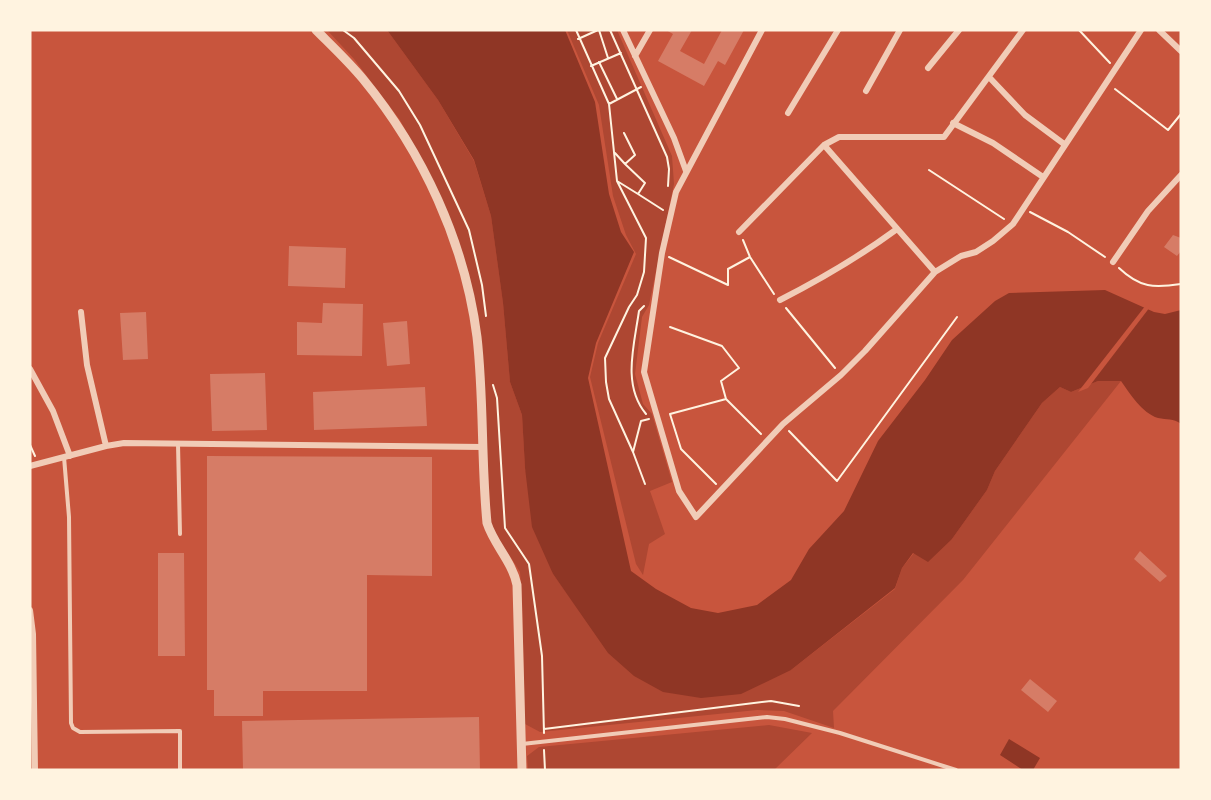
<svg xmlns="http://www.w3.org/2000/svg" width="1211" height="800" font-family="'Libre Baskerville',serif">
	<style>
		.green { fill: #ae4732 }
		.water { fill: #8f3625 }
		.pier { fill: #c8553d }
		.building { fill: #d67c66 }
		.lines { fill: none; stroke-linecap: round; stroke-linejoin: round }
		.path { stroke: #fff3e0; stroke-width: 2 }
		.service { stroke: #f1ccb7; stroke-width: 4 }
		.minor { stroke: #f1ccb7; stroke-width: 6 }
		.tertiary { stroke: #f1ccb7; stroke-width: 9 }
	</style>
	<rect width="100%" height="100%" fill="#c8553d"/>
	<!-- green -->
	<path class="green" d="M327 30H387L438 100 474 161 491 216 503 303 510 382 522 415 525 468 553 574 581 613 791 670 895 589 902 568 914 553 952 539 987 490 995 471 1042 403 1060 387 1071 392 1098 381H1121L963 580 833 711 834 728 784 711 757 710 540 732 525 724 522 600 520 572 494 531 491 522 480 335 471 282 455 232 431 177 400 120 354 59Z
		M567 30H617L672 156 674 184 649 305 642 317 635 374 643 404 652 414 672 482 650 491 665 534 649 544 643 575 636 564 590 377 598 343 636 254 626 235 613 196 599 105Z
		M769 725 812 733 774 770H528L527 756 539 747Z"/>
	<!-- water -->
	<path class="water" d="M387 30H565L595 102 609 194 621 232 634 252 596 343 588 378 631 571 656 589 691 608 718 613 757 605 791 580 809 549 844 511 878 441 925 380 952 340 995 301 1009 293 1105 290 1154 312 1165 314 1181 310V424C1173 418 1167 420 1158 418 1142 413 1130 394 1121 381H1098L1071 392 1060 387 1042 403 995 471 987 490 952 539 928 562 913 553 902 568 895 588 791 670 741 694 701 698 663 692 634 676 608 653 553 574 532 527 525 468 522 415 510 382 503 303 491 216 474 160 438 100Z
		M1009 739 1040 758 1033 770H1023L1000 755Z"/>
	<!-- pier -->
	<path class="pier" d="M1146 305 1150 307 1088 388 1078 392Z"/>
	<!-- building -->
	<path class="building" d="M666 30H692L680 51 704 64 722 30H744L725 65 718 61 704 86 658 61 673 34Z
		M1173 235 1181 238V251L1177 256 1164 247Z
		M289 246 346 248 345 288 288 286Z
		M323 303 363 304 362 356 297 355V322L322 323Z
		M146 312 148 359 123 360 120 313Z
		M407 321 410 364 387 366 383 323Z
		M265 373 267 430 212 431 210 374Z
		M425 387 427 426 314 430 313 392Z
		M207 456 432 457V576L367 575V691H263V716H214V690H207Z
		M1140 551 1167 576 1160 582 1134 559Z
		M158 553H184L185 656H158Z
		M1030 679 1057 701 1048 712 1021 690Z
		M479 717 480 770H243L242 721Z"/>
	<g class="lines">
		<!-- path -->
		<path class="path" d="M343 30 354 38 399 91 420 125 469 230 482 285 486 316
			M576 30 609 104 617 181 646 238 644 272 637 295 629 307 605 358 606 382 609 399 633 452
			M599 30 608 58
			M610 30 667 157 669 169 668 186
			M1079 30 1110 63
			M578 39 598 30
			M599 62 617 99
			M591 66 621 53
			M1115 89 1168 130 1181 114
			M609 104 641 87
			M624 133 635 155 625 164 645 183 638 194 663 210
			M615 153 625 164
			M929 170 1004 219
			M617 181 638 194
			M1030 212 1068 232 1105 257
			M743 240 750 257 774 294
			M669 257 728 285V269L750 257
			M1119 268C1140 288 1154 288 1181 284
			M644 306 639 311C634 346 622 385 646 414
			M786 308 835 368
			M670 327 722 346 739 368 721 381 726 399 761 434
			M493 385 497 398 505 528 529 564 542 656 544 733
			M789 431 837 481 957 317
			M30 445 35 456
			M645 484 633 452 641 421 649 419
			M716 484 681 449 670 414 726 399
			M544 729 771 701 799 706
			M544 750 545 770"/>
		<!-- service -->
		<path class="service" d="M178 444 180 534
			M64 457 69 517 71 723 73 728 80 732 180 731V770
			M522 744 767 717 785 719 840 733 956 770"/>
		<!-- minor -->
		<path class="minor" d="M623 30 674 138 686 171
			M762 30 676 192 662 253 644 372 679 491 696 517 783 424 841 375 865 351 935 272 961 256 976 252 993 241 1013 224 1141 30
			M1159 30 1181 51
			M635 56 650 30
			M928 68 959 30
			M989 77 1025 115 1064 144
			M866 91 900 30
			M788 113 838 30
			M953 123 993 143 1043 177
			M824 145 935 272
			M739 232 824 145 839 137H944L1023 30
			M1113 262 1148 211 1181 175
			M780 300C821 279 859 257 897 229
			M81 312 87 365 106 446
			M30 369 53 411 70 456
			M30 466 106 446 124 443 483 447
			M30 610 33 634 35 770"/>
		<!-- tertiary -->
		<path class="tertiary" d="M316 30C332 46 349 62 363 79 423 152 465 243 477 337 484 399 481 462 487 523 494 545 512 561 517 585L522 770"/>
	</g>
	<!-- border -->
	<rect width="1211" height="800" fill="none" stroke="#fff3e0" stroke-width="63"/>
</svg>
